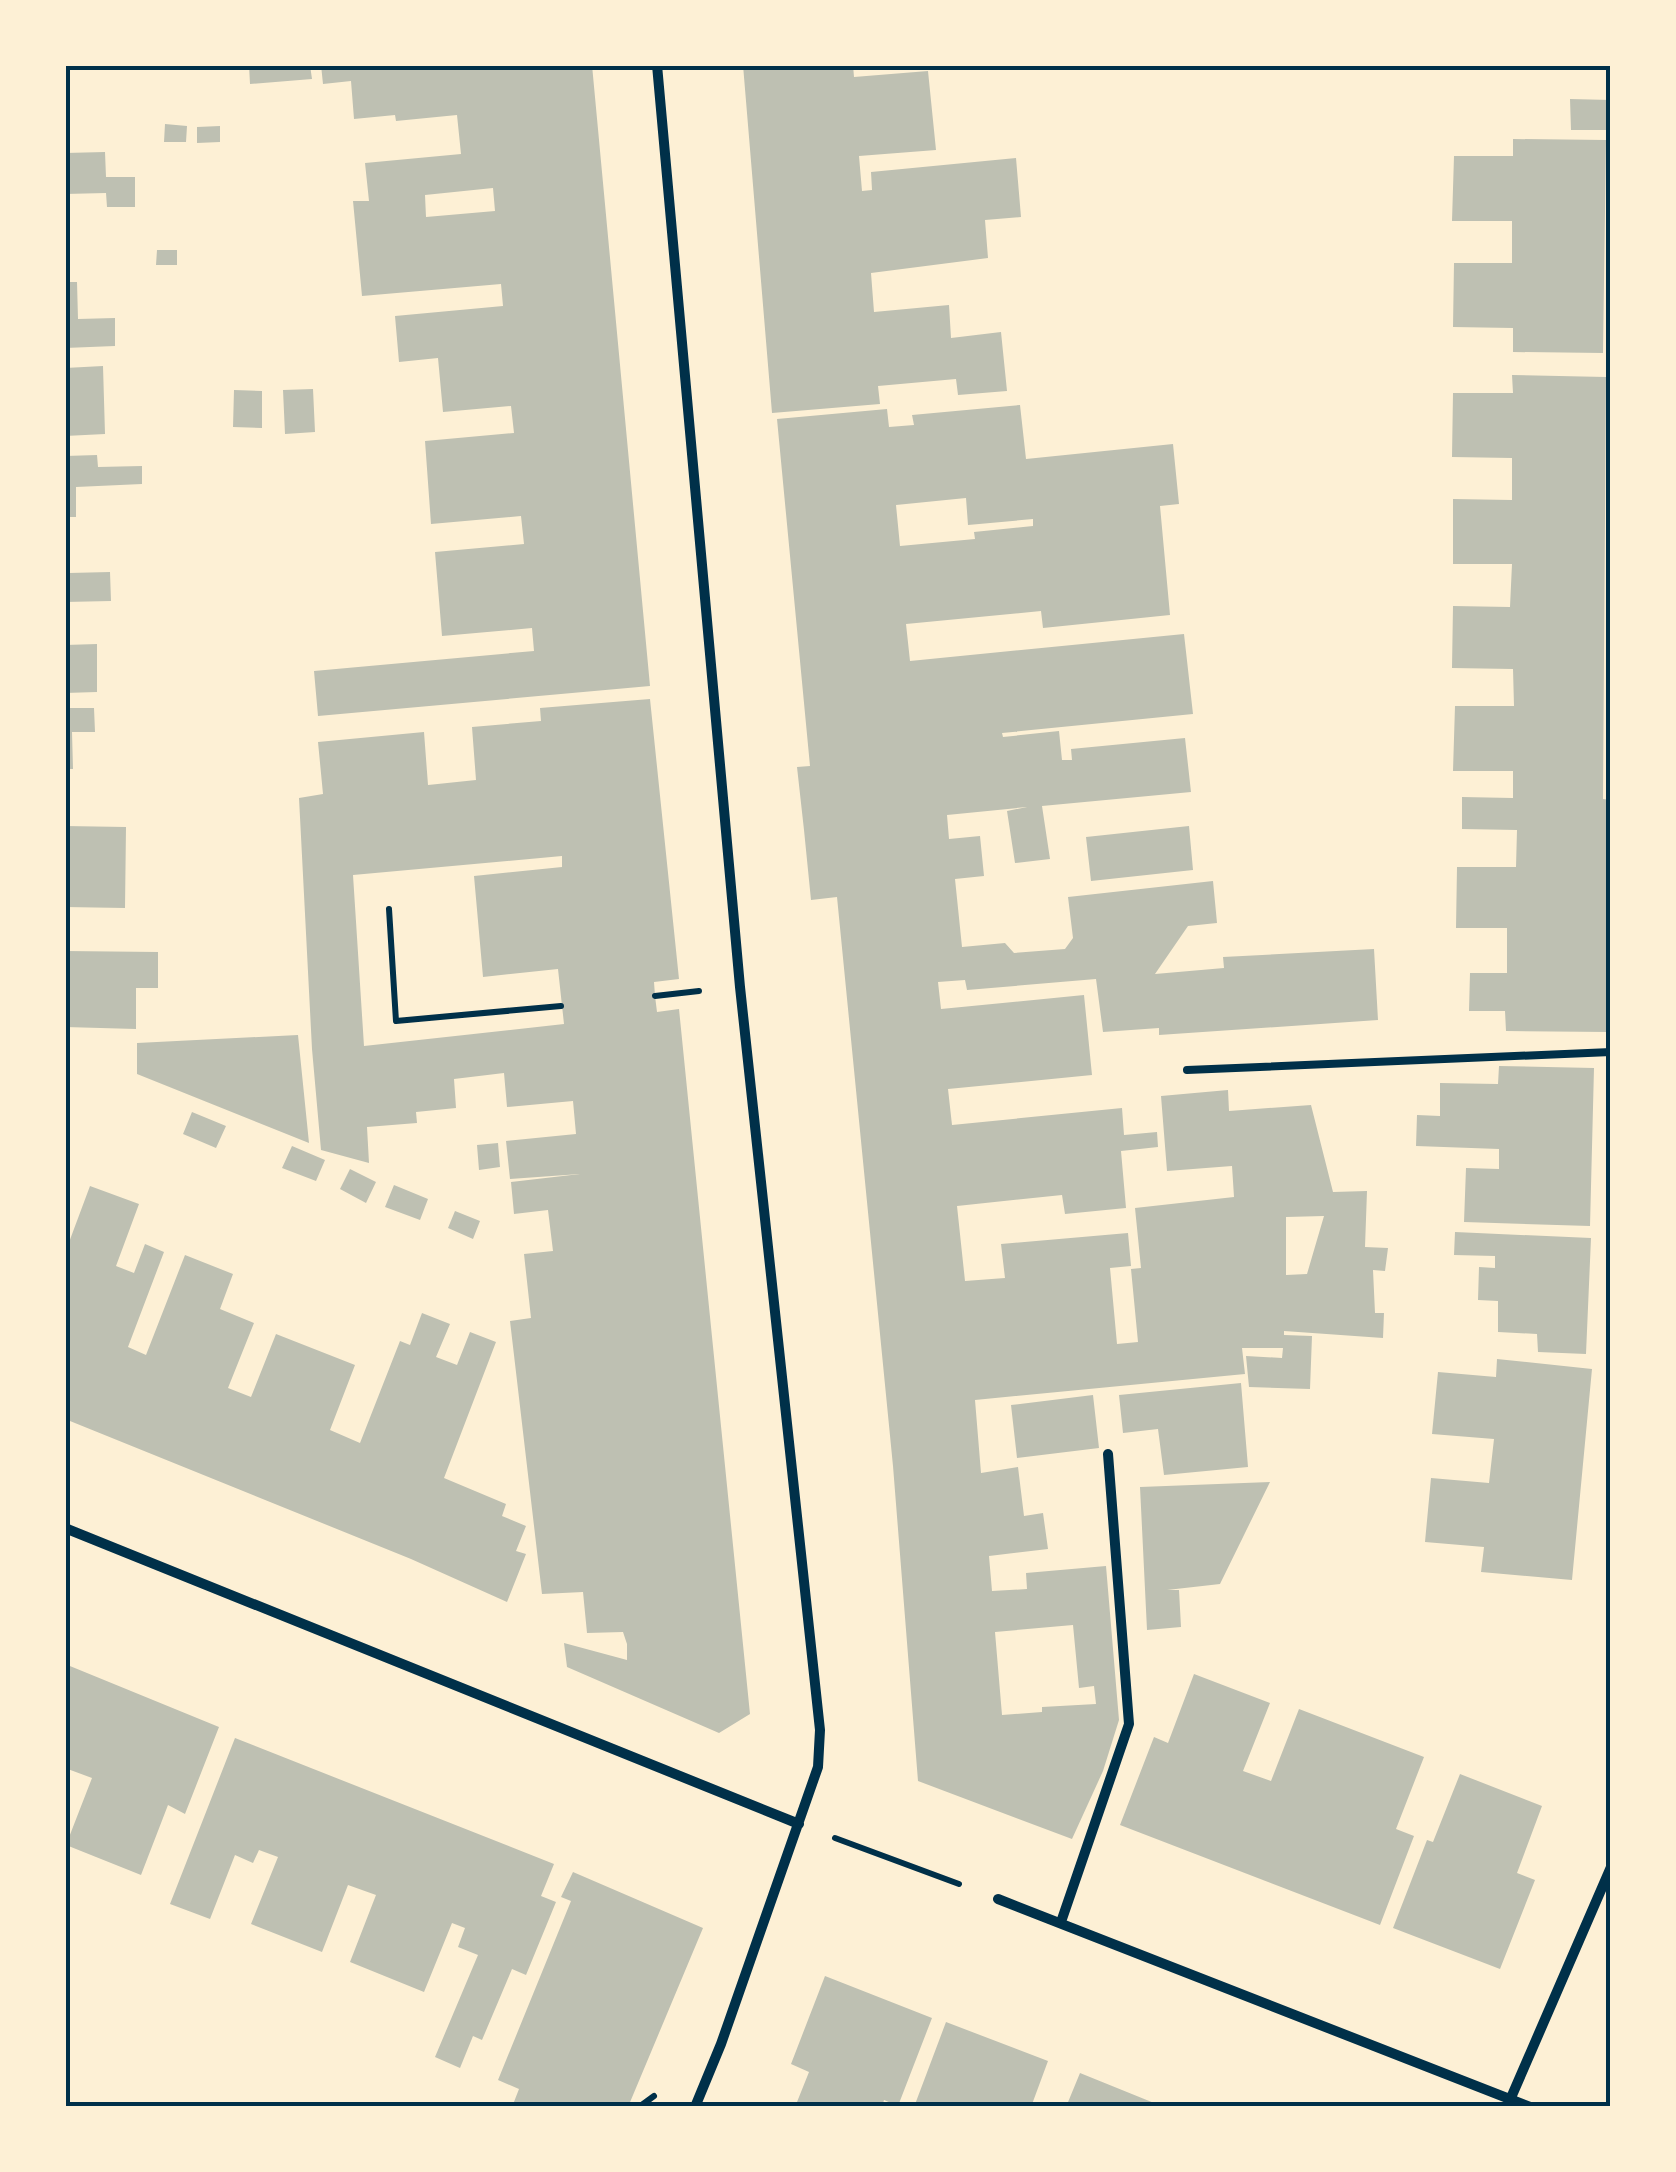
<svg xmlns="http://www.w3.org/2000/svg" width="1676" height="2172" font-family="'Space Grotesk',sans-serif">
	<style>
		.building { fill: #bec0b2; fill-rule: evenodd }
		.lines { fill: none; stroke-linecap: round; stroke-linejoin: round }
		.path { stroke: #003049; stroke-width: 6 }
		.service { stroke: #003049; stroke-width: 8 }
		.minor { stroke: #003049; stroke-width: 10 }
		.neatline { fill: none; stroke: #003049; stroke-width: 4 }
	</style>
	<rect width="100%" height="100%" fill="#fdf0d5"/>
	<!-- building -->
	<path class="building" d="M249 65H310L312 79 250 84Z
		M321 65H592L650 686 318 716 314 671 534 651 532 628 442 636 435 552 524 544 521 516 431 524 425 441 514 433 511 406 443 412 438 358 399 362 395 316 503 306 501 284 362 296 353 201H369L365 163 461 154 457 115 396 121 395 115 354 119 351 81 323 84ZM493 188 495 211 426 217 425 195Z
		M743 65H853L854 77 928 71 936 150 859 156 862 191 872 190 871 172 1016 158 1021 217 985 220 988 258 871 273 874 312 949 305 951 338 1001 332 1007 391 958 395 956 379 878 386 880 404 772 413Z
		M1570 99 1611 100V130H1571Z
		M165 124 187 126 186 142H164Z
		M220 126V142L197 143V127Z
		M1513 139 1606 140 1603 353 1513 352V328L1453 327 1454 263H1512V221H1452L1454 156H1513Z
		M105 152 106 177H135V207H107L106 193 65 194V153Z
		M157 250H177V265H156Z
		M65 282H77L78 319 115 318V346L65 348Z
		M103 366 105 434 65 436V368Z
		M1512 375 1606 377 1603 799 1611 800 1609 1032 1506 1031 1505 1011H1469L1470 973H1507V928H1456L1457 867H1516L1517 830 1462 829V797L1513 798V771H1453L1455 706H1514L1513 669 1452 668 1453 606 1510 607 1512 564H1453V499L1512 500V458L1452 457 1453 393H1513Z
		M313 389 315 432 285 434 283 390Z
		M234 390 262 391V428L233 427Z
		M1020 405 1026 459 1173 444 1179 504 1160 506 1170 615 1043 628 1041 611 906 624 910 661 1184 634 1193 714 1002 733 1003 737 1059 731 1062 760H1072L1071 749 1185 738 1191 792 1042 806 1050 859 1015 863 1007 811 1027 807 947 815 949 839 980 836 984 876 955 879 962 947 1005 943 1014 953 1065 949 1073 938 1068 897 1213 881 1217 923 1188 926 1155 974 1224 968 1223 957 1374 949 1378 1020 1159 1035V1028L1103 1032 1096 979 967 990 965 980 938 982 941 1009 1084 995 1092 1075 948 1089 952 1125 1122 1108 1124 1135 1157 1132 1158 1147 1121 1151 1126 1208 1065 1214 1062 1195 957 1206 965 1281 1005 1278 1001 1244 1128 1233 1131 1266 1110 1268 1117 1344 1138 1342 1131 1269 1141 1268 1135 1208 1234 1197 1232 1166 1167 1171 1161 1096 1228 1090 1229 1111 1311 1105 1333 1192 1367 1191 1365 1247 1388 1248 1385 1271 1373 1270 1375 1313H1384L1383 1338 1284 1331V1335L1312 1336 1310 1389 1249 1387 1246 1356 1282 1358 1283 1348H1242L1245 1374 975 1400 981 1473 1018 1467 1024 1516 1043 1513 1048 1549 989 1556 992 1591 1027 1589 1026 1573 1106 1566 1119 1720 1103 1771 1072 1839 918 1781 893 1466 837 897 811 900 804 830 797 767 810 766 777 419 887 409 889 427 914 425 912 415ZM966 498 968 525 1033 519V526L974 532 975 539 900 546 896 505ZM1324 1216 1307 1274 1286 1275V1217ZM1073 1625 1079 1688 1094 1686 1096 1704 1042 1707V1712L1002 1715 995 1632Z
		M97 455 98 467 142 466V484L76 487V517H65V456Z
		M65 549H69V573L110 572 111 601 65 602Z
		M97 644V692L65 693V645Z
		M650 699 679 979 654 982 655 996 657 1012 679 1009 750 1714 719 1733 567 1667 564 1643 627 1660V1644L623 1632 587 1633 583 1592 542 1594 510 1321 531 1318 524 1254 553 1251 548 1210 514 1214 511 1182 580 1174 510 1179 506 1141 576 1134 573 1101 507 1107 504 1073 454 1079 456 1108 416 1112 417 1123 367 1127 369 1163 321 1150 312 1049 299 798 323 794 318 742 424 732 428 785 476 780 472 727 541 721 540 708ZM562 856V867L474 876 483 977 558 969 564 1024 364 1046 353 875Z
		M65 708H94L95 732H72L73 769H65Z
		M65 826 126 827 125 908 65 907Z
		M1189 826 1193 870 1091 881 1086 837Z
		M65 951 158 952V988H136V1029L65 1027Z
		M298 1035 309 1143 137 1074V1043Z
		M1499 1066 1594 1068 1590 1226 1464 1222 1466 1168 1499 1169V1149L1416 1146 1417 1115 1440 1116V1083L1498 1084Z
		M192 1112 226 1126 216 1148 183 1134Z
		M498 1143 500 1167 479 1170 477 1145Z
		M292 1146 325 1160 316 1181 282 1168Z
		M350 1169 376 1182 366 1203 340 1189Z
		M394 1185 428 1199 420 1220 385 1207Z
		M90 1186 139 1204 116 1266 134 1273 145 1244 164 1252 128 1347 146 1355 185 1255 233 1274 220 1309 254 1323 228 1388 251 1397 276 1334 355 1365 330 1430 360 1443 400 1341 410 1345 422 1313 450 1324 436 1357 457 1365 470 1332 496 1342 444 1478 506 1504 502 1516 526 1526 516 1551 526 1554 507 1602 411 1559 65 1419V1253Z
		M455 1211 480 1221 473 1239 448 1228Z
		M1455 1232 1591 1238 1586 1354 1538 1352 1537 1334 1498 1332V1301L1478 1300 1479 1267 1495 1268V1256L1454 1255Z
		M1497 1359 1592 1369 1572 1580 1481 1572 1484 1547 1425 1542 1431 1478 1489 1483 1494 1439 1432 1434 1438 1372 1496 1377Z
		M1241 1383 1248 1467 1164 1475 1158 1429 1123 1433 1119 1395Z
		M1093 1395 1099 1448 1017 1458 1011 1405Z
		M1270 1482 1220 1584 1167 1590H1179L1181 1627 1147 1630 1140 1487Z
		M65 1664 219 1727 185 1814 168 1805 141 1875 66 1845 92 1778 65 1768Z
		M1194 1674 1270 1703 1243 1771 1271 1781 1299 1709 1424 1757 1396 1829 1414 1836 1380 1925 1120 1825 1154 1737 1168 1743Z
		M235 1738 554 1864 541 1896 556 1902 526 1975 512 1969 482 2040 473 2036 460 2068 435 2057 478 1955 458 1947 465 1928 452 1923 424 1992 350 1962 376 1895 348 1885 322 1952 251 1924 278 1857 259 1850 253 1863 235 1855 210 1919 170 1904Z
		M1460 1774 1542 1806 1517 1873 1535 1880 1500 1969 1393 1928 1427 1840 1433 1842Z
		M573 1872 703 1928 628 2107H512L519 2089 498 2080 571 1901 561 1897Z
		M825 1976 932 2018 898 2106 884 2100 882 2107H795L809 2072 791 2064Z
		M946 2022 1048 2061 1031 2107H914Z
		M1080 2073 1164 2107H1066Z"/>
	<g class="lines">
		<!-- path -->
		<path class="path" d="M389 909 396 1021 561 1006
			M655 996 699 991
			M835 1838 959 1884
			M639 2107 654 2096"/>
		<!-- service -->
		<path class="service" d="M1187 1070 1611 1052"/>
		<!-- minor -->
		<path class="minor" d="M657 65 740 987 820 1730 818 1767 721 2044 695 2107
			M65 1528 799 1824
			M998 1899 1530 2107
			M1061 1922 1129 1724 1108 1454
			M1510 2100 1611 1867"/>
	</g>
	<!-- border -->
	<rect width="1676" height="2172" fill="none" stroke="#fdf0d5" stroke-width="135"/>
	<rect x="68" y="68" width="1540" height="2036" class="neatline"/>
</svg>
